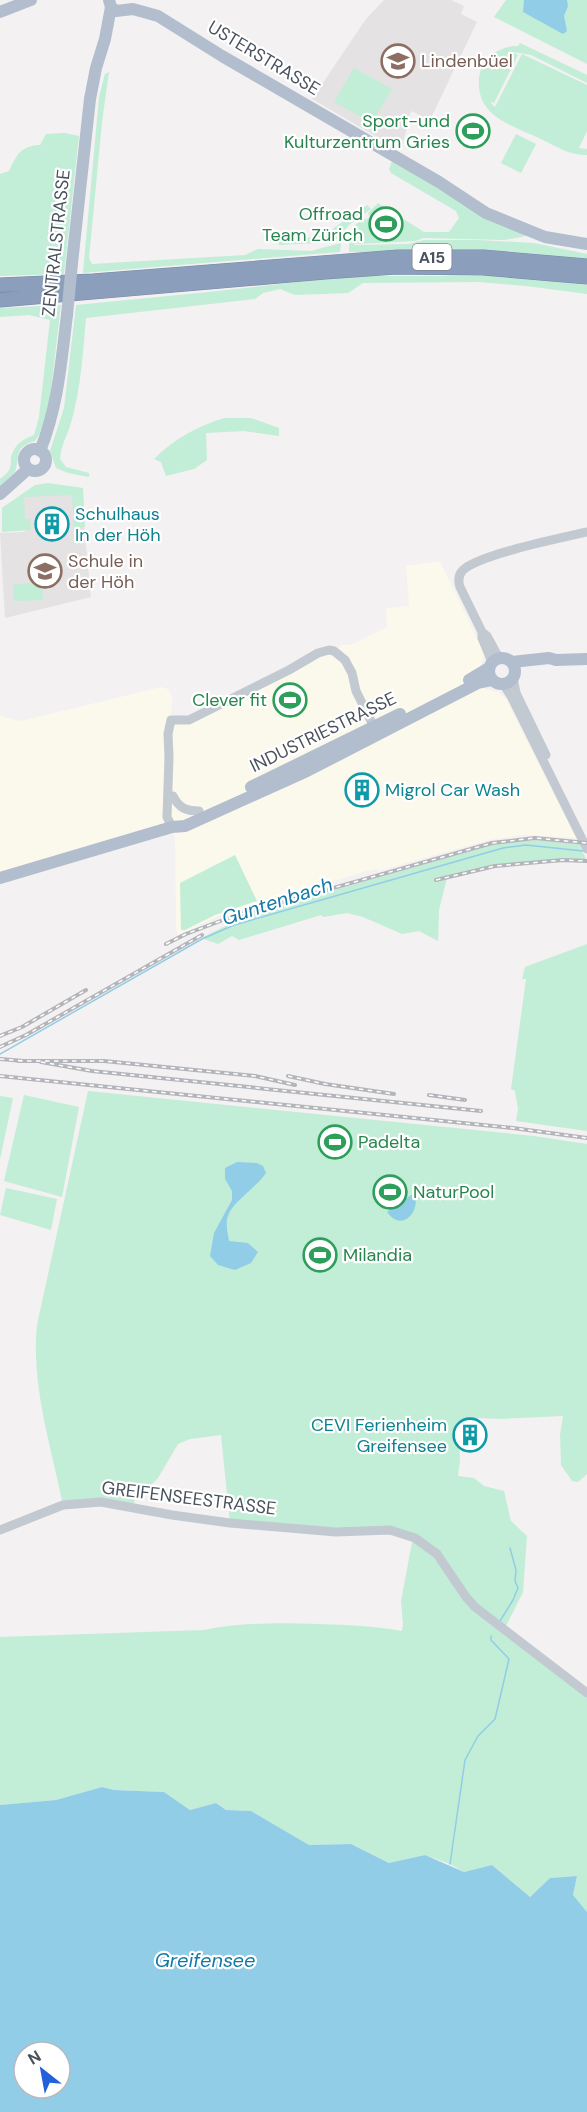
<svg xmlns="http://www.w3.org/2000/svg" width="587" height="2112" font-family="'DM Sans',sans-serif">
	<style>
		.commercial { fill: #fbf8ec }
		.education { fill: #e4e2e2 }
		.green { fill: #c2edd7 }
		.water { fill: #92cde8; fill-rule: evenodd }
		.lines { fill: none; stroke-linecap: round; stroke-linejoin: round }
		.stream { stroke: #92cde8; stroke-width: 1.5 }
		.highway-casing { stroke: #7689a8; stroke-width: 15 }
		.minor { stroke: #c2c9d1; stroke-width: 9 }
		.major { stroke: #b2bdcd; stroke-width: 12 }
		.highway { stroke: #8b9ebc; stroke-width: 14 }
		.rail-casing { stroke: #b3b5ba; stroke-width: 4 }
		.rail { stroke: #fff; stroke-width: 1.5; stroke-dasharray: 4.5; stroke-linecap: butt }
		.major-bridge { stroke: #b2bdcd; stroke-width: 12 }
		.labels { text-anchor: middle; dominant-baseline: central; stroke-width: 4.5; stroke-linejoin: round; paint-order: stroke }
		.shield { fill: #fff; stroke: #80868e; stroke-width: 1.5 }
		.shield-label { font-size: 16px; font-weight: bold; fill: #49525d }
		.street-label { font-size: 18px; fill: #49525d; stroke: #fff }
		.education-label { font-size: 18px; fill: #785e54; stroke: #fff; text-anchor: start }
		.leisure-label { font-size: 18px; fill: #27864d; stroke: #fff; text-anchor: end }
		.culture-label { font-size: 18px; fill: #0d838f; stroke: #fff; text-anchor: start }
		.water-label { font-size: 20px; font-style: italic; fill: #1479a5; stroke: #fff }
	</style>
	<rect width="100%" height="100%" fill="#f3f1f1"/>
	<!-- commercial -->
	<path class="commercial" d="M440 561 482 649 484 655 481 667 483 688 498 692 506 699 576 838 523 835 489 840 378 871 377 869 366 871 266 903 225 913 178 935 176 928 175 838 172 827 0 878V716L21 721 161 687 168 689 172 696 171 720H181L337 650 341 645H350L387 627 386 608 409 606 406 566Z"/>
	<!-- education -->
	<path class="education" d="M384 0H451L464 6 461 14 477 22 430 120 411 111 401 151 312 99 366 19Z
		M81 493 91 597 5 618 0 533 25 532 22 496Z"/>
	<!-- green -->
	<path class="green" d="M506 0H587V64L494 17Z
		M520 43 587 75V83L531 55 513 52 518 55 494 103 490 102 495 107 522 54 587 85V131L579 148 587 149V155C570 156 554 145 539 138 516 127 481 118 479 87 478 78 480 68 486 61 494 51 505 46 518 46Z
		M354 68 392 89 372 123 334 102Z
		M109 72 102 122 89 258 92 264 245 255 258 249 311 251 341 243 340 252 83 273 99 97 105 74Z
		M65 133 79 136 64 274 0 276V174L9 171C17 155 20 146 40 145L46 134Z
		M516 134 536 144 521 173 501 163Z
		M394 156 526 236 504 240 423 238 416 241 356 244 354 237 355 245 408 244 424 240H478L534 243 587 254V259L502 252H349C349 238 351 222 367 218L353 233 354 236 360 225 370 217 368 213 378 203 424 232H449L459 218 456 211 391 173 389 169Z
		M367 205 371 209 349 225 337 239 321 243 279 245 278 242 318 236 331 230Z
		M351 276H507L587 285V294L526 286 479 282 363 283 348 293 295 295 280 289 263 293 255 299 86 318C83 352 81 386 72 419 68 435 62 441 60 459L66 467 89 473V477L68 473 56 468 50 451 64 408 76 305 209 292Z
		M61 305 50 398 43 427 40 431 41 432 35 441C13 447 21 455 15 472L0 486V479C18 466 6 463 14 450 18 442 26 438 34 435L39 417 50 320 29 315 0 317V308Z
		M224 418H251L279 428V436L244 431 206 433 207 460 194 469 166 476 161 462 154 459C174 439 198 426 224 418Z
		M48 483 83 488 85 527 74 528 72 495 24 497 25 519H30L31 530 2 532V508L35 485Z
		M42 583 43 600 14 601 13 584Z
		M540 840 579 844 587 861 563 860 495 866 447 878 439 910 438 941 419 931 402 934 363 917 347 913 323 917 321 915 239 940 232 936 218 944 201 938 248 915 486 846 506 842Z
		M235 855 257 901 215 915 185 930H181L180 883Z
		M587 944V1131L516 1121 518 1109 515 1091 511 1089 526 979H522L525 967Z
		M88 1091 534 1136 587 1144V1474L578 1482 572 1481 561 1465 560 1435 563 1416 500 1419 479 1418 458 1424 460 1460 458 1476 474 1478 484 1486 504 1491 511 1521 527 1536 523 1592 504 1630 587 1693V1912L573 1895 577 1876 550 1878 530 1897 492 1865 464 1872 450 1864 425 1855 389 1863 351 1844 309 1845 251 1811 226 1810 216 1803 190 1810 164 1792 114 1790 102 1787 56 1800 0 1805V1637L204 1630C243 1622 280 1623 319 1624 347 1625 374 1626 402 1631L403 1624 401 1601 413 1537 390 1530 230 1523 221 1435 190 1439 178 1444 158 1478 147 1489 135 1496 134 1507 63 1505C51 1445 31 1386 37 1325Z
		M24 1095 79 1107 62 1197 4 1181Z
		M0 1096 13 1098 0 1159Z
		M6 1188 57 1199 51 1230 0 1215Z"/>
	<!-- water -->
	<path class="water" d="M524 0H567L568 6 564 16 567 31 563 34 523 12Z
		M237 1162 257 1163 263 1166 266 1173C257 1187 232 1202 228 1216 225 1223 228 1234 229 1241L248 1243 258 1252 251 1263 235 1270 218 1265 210 1256 214 1233 232 1200V1191L225 1179V1168Z
		M395 1175 408 1192 386 1209 373 1191Z
		M414 1193C422 1209 403 1234 387 1212Z
		M102 1787 114 1790 164 1792 190 1810 216 1803 226 1810 251 1811 309 1845 351 1844 389 1863 425 1855 464 1872 492 1865 530 1897 550 1878 577 1876 573 1895 587 1912V2112H0V1805L56 1800ZM24 2052H60V2088H24Z"/>
	<g class="lines">
		<!-- stream -->
		<path class="stream" d="M0 1054 202 939 234 925 503 848 526 845 583 851
			M500 1621 513 1600 518 1588 515 1581 516 1570 510 1548
			M450 1864 465 1760 478 1736 495 1719 509 1659 491 1640V1636"/>
		<!-- highway casing -->
		<g class="highway-casing">
			<path id="highway" d="M0 285 93 281 398 257H483L587 266
				M0 300 325 272 396 267 483 268 587 277"/>
		</g>
		<!-- minor -->
		<path class="minor" d="M482 632 487 636 499 658
			M492 662 482 638V632L460 587C458 581 458 575 463 570 481 554 561 538 587 532
			M513 678 516 693 546 755
			M503 684 511 696 587 849
			M171 720H189L289 670 318 653 329 650 334 651 345 660 352 673 356 691 374 727
			M171 720 168 734 169 757 167 817 172 827
			M173 796C179 808 186 811 199 811
			M0 1530 63 1505 101 1502 172 1515 230 1523 336 1532 390 1530 415 1538 437 1554 466 1597 475 1607 587 1693"/>
		<!-- major -->
		<path class="major" d="M109 0 111 7 116 11 133 9 158 16 222 56 439 182 486 213 545 237 587 244
			M0 12 31 0
			M72 263 90 99 96 68 105 39 111 7
			M24 460a11 11 0 1 1 22 0a11 11 0 1 1-22 0Z
			M40 451C58 406 61 363 67 315
			M0 494 28 469
			M489 671a13 13 0 1 1 26 0a13 13 0 1 1-26 0Z
			M512 662 549 658 556 660 587 659
			M469 680 489 668
			M251 787 400 714
			M0 878 172 827 185 826 307 771 478 683 492 680"/>
		<!-- highway -->
		<use href="#highway" class="highway"/>
		<!-- rail casing -->
		<g class="rail-casing">
			<path id="rail" d="M436 880 495 866 563 860 587 861
				M166 944 186 934 231 917 492 843 535 838 587 843
				M0 1036 22 1027 86 990
				M0 1047 26 1035 202 935
				M0 1059 24 1061
				M18 1061H104L255 1076 295 1085
				M41 1062 92 1071 481 1111
				M0 1076 513 1128 587 1138
				M288 1076 325 1084 394 1094
				M429 1095 465 1100"/>
		</g>
		<!-- rail -->
		<use href="#rail" class="rail"/>
		<!-- major-bridge -->
		<path class="major-bridge" d="M67 315 72 263"/>
	</g>
	<!-- icons -->
	<defs>
		<g id="school-ring" transform="scale(1.725)"><circle r="9.5" fill="#fff" stroke="#8d6e63" stroke-width="1.5"/><path d="M0-5L7-2L0 1L-7-2ZM-4 1L0 2.5L4 1V4Q0 6-4 4Z" fill="#8d6e63"/></g>
		<g id="stadium-ring" transform="scale(1.725)"><circle r="9.5" fill="#fff" stroke="#2e9e5b" stroke-width="1.5"/><path d="M0-5a6.5 5 0 1 0 0 10a6.5 5 0 1 0 0-10ZM-3.5-1.8h7v3.6h-7Z" fill="#2e9e5b"/></g>
		<g id="building-ring" transform="scale(1.725)"><circle r="9.5" fill="#fff" stroke="#0f9aa8" stroke-width="1.5"/><path d="M-4-6H4V6H1V3H-1V6H-4ZM-2.5-4.3h1.7v1.8h-1.7ZM.8-4.3h1.7v1.8H.8ZM-2.5-1h1.7V.8h-1.7ZM.8-1h1.7V.8H.8Z" fill="#0f9aa8"/></g>
	</defs>
	<g fill-rule="evenodd">
		<use href="#school-ring" x="398" y="61"/>
		<use href="#stadium-ring" x="473" y="131"/>
		<use href="#stadium-ring" x="386" y="224"/>
		<use href="#building-ring" x="52" y="524"/>
		<use href="#school-ring" x="45" y="571"/>
		<use href="#stadium-ring" x="290" y="700"/>
		<use href="#building-ring" x="362" y="790"/>
		<use href="#stadium-ring" x="335" y="1142"/>
		<use href="#stadium-ring" x="390" y="1192"/>
		<use href="#stadium-ring" x="320" y="1255"/>
		<use href="#building-ring" x="470" y="1435"/>
	</g>
	<g class="labels">
		<!-- shield labels -->
		<rect class="shield" x="412.5" y="244" width="39" height="26" rx="4.5"/>
		<g class="shield-label">
			<text x="432" y="257">A15</text>
		</g>
		<!-- street labels -->
		<g class="street-label">
			<text transform="translate(264 58) rotate(31)">USTERSTRASSE</text>
			<text transform="translate(56 243) rotate(-84)">ZENTRALSTRASSE</text>
			<text transform="translate(323 732) rotate(-26)">INDUSTRIESTRASSE</text>
			<text transform="translate(189 1498) rotate(7)">GREIFENSEESTRASSE</text>
		</g>
		<!-- education labels -->
		<g class="education-label">
			<text x="421" y="61">Lindenbüel</text>
			<text x="68" y="561">Schule in<tspan x="68" dy="21">der Höh</tspan></text>
		</g>
		<!-- leisure labels -->
		<g class="leisure-label">
			<text x="450" y="121">Sport-und<tspan x="450" dy="21">Kulturzentrum Gries</tspan></text>
			<text x="363" y="214">Offroad<tspan x="363" dy="21">Team Zürich</tspan></text>
			<text x="267" y="700">Clever fit</text>
			<text x="358" y="1142" text-anchor="start">Padelta</text>
			<text x="413" y="1192" text-anchor="start">NaturPool</text>
			<text x="343" y="1255" text-anchor="start">Milandia</text>
		</g>
		<!-- culture labels -->
		<g class="culture-label">
			<text x="75" y="514">Schulhaus<tspan x="75" dy="21">In der Höh</tspan></text>
			<text x="385" y="790">Migrol Car Wash</text>
			<text x="447" y="1425" text-anchor="end">CEVI Ferienheim<tspan x="447" dy="21">Greifensee</tspan></text>
		</g>
		<!-- water labels -->
		<g class="water-label">
			<text transform="translate(277 901) rotate(-18)">Guntenbach</text>
			<text x="205" y="1960">Greifensee</text>
		</g>
	</g>
	<!-- north arrow -->
	<g transform="translate(42 2070) rotate(329)"><circle r="28" fill="#ffffff" stroke="#b6babe" stroke-width="1.5"/>
	<path d="M0-4.5L10 22L0 15L-10 22Z" fill="#2361da"/>
	<text y="-9" font-size="16" font-weight="bold" text-anchor="middle" fill="#49525d">N</text>
	</g>
</svg>
